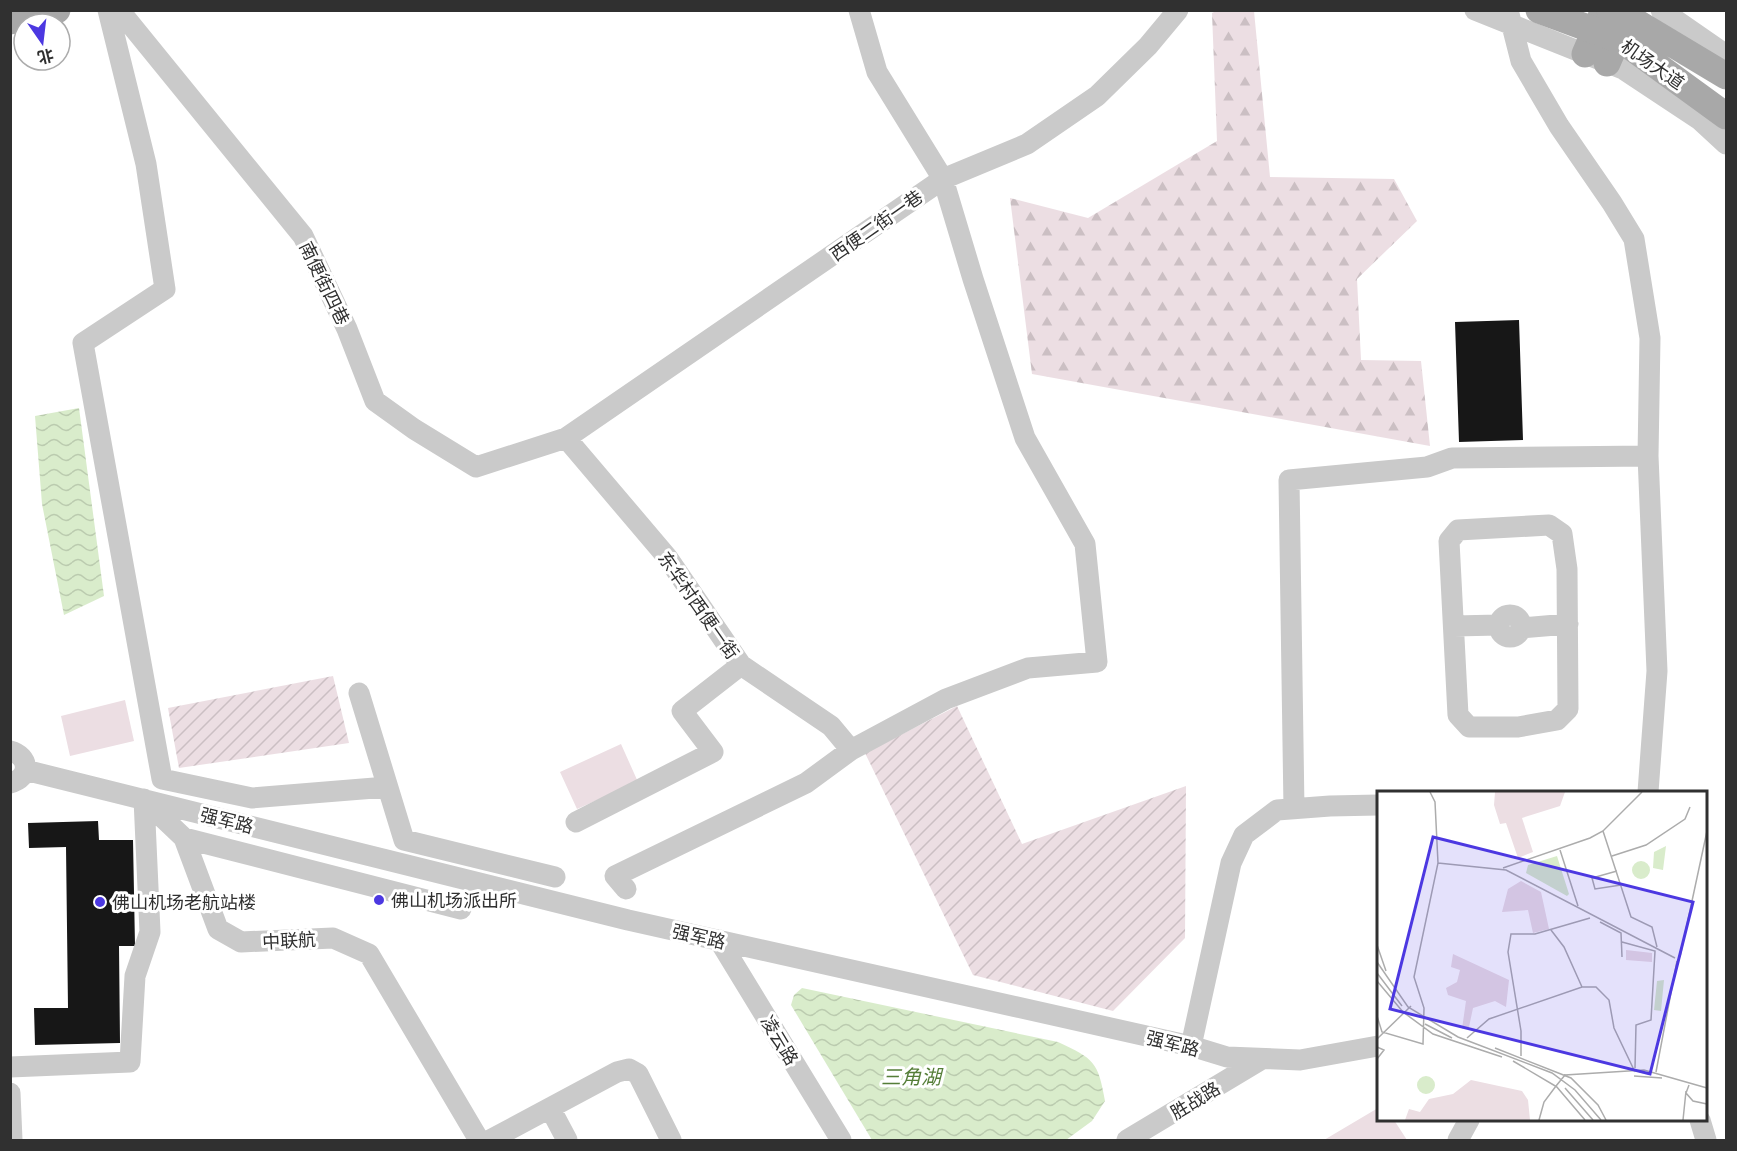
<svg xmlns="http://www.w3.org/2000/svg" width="1737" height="1151" font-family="'Exo 2','Noto Sans SC',sans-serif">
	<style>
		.forest { fill: url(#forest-firs) }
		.park { fill: #ecdee3 }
		.garden { fill: url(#garden-furrows) }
		.water { fill: url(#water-waves) }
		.building { fill: #171717 }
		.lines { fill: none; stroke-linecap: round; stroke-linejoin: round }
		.minor { stroke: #cacaca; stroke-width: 21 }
		.major { stroke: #a8a8a8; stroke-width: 27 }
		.major-bridge { stroke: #a8a8a8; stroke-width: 27 }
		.poi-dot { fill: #4c38e1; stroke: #fff; stroke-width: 2 }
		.labels { text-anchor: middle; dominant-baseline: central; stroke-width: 6; stroke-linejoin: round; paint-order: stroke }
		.street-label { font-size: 18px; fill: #303030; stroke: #fff }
		.poi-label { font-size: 18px; fill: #303030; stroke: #fff; text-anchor: start }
		.water-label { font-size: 20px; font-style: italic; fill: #557e38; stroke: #fff }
		.inset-road { fill: none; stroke: #acacac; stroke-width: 1.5 }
		.view { fill: #4c38e1; fill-opacity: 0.15; stroke: #4c38e1; stroke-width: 3 }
		.inset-edge { fill: none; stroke: #303030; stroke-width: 3 }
	</style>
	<defs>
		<pattern id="forest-firs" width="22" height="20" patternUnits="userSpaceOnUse" patternTransform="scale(1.5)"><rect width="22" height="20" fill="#ecdee3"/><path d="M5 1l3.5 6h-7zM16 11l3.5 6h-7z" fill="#cbbfc3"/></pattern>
		<pattern id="garden-furrows" width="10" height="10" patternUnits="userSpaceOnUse" patternTransform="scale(1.5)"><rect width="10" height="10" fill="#ecdee3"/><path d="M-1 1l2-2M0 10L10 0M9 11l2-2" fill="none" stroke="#cbbfc3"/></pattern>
		<pattern id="water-waves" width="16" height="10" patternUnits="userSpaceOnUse" patternTransform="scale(1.5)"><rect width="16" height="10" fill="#d9eccb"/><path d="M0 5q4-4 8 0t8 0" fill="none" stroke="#bbcbaf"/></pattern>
	</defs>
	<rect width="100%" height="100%" fill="#fff"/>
	<!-- forest -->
	<path class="forest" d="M1216 11H1254L1270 177 1394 179 1417 221 1357 279 1361 360 1421 361 1430 446 1032 374 1010 198 1088 218 1217 141 1212 13Z"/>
	<!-- park -->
	<path class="park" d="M125 700 134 741 70 756 61 716Z
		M621 744 638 782 577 809 560 772Z
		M1378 1108V1120H1394L1407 1140H1324Z"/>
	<!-- garden -->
	<path class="garden" d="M333 676 349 743 179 768 168 708Z
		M957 706 1022 844 1186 786 1185 938 1113 1011 973 975 865 753Z"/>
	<!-- water -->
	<path class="water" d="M79 408 104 596 64 615 42 504 35 416Z
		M802 988 1058 1042C1094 1059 1098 1061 1105 1101L1092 1121 1066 1140H872L791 1005 794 995Z"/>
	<!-- building -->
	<path class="building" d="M1519 320 1523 440 1459 442 1455 322Z
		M98 821 99 840H133L135 946H119L120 1043 35 1045 34 1008H68L66 847 29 848 28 823Z"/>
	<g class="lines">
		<!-- minor -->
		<path class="minor" d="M108 10 146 164 165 289 83 343 162 779 252 798 387 787
			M119 10 303 236 347 329 375 401 414 429 476 467 566 438 943 179 1027 144 1097 96 1148 46 1178 10
			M1475 10 1623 69 1700 120 1726 144
			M1508 10 1521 61 1559 126 1612 203 1634 239 1650 338 1648 456 1657 671 1648 792
			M1661 10 1726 55
			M566 438 667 557 741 665 831 726 851 750
			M1549 525 1562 534 1567 569 1568 709 1557 720 1518 727H1469L1458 715 1449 541 1458 530Z
			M1499 626a11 11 0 1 1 22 0a11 11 0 1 1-22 0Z
			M1454 626 1499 625
			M1521 628 1568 624
			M359 693 404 840 555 877
			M10 751C30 756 31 778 10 783
			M25 770 628 920 1191 1046 1227 1057 1300 1060 1378 1046
			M144 800 184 838 218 929 241 942 333 938 369 954 479 1140
			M1294 809 1289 480 1427 467 1452 458 1648 456
			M576 822 713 752 682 711 741 665
			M184 838 461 909
			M626 889 615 876 806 783 851 750 946 699 1028 668 1097 662 1085 544 1025 438 973 279 943 179 877 72 859 10
			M719 940 841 1140
			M1191 1046 1231 863 1244 835 1277 810 1330 806 1378 805
			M10 1067 130 1062 135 976 150 932 144 799
			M10 1093 12 1140
			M550 1108 567 1140
			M1700 1120 1706 1140
			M490 1140 617 1072 629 1069 638 1074 671 1140
			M1127 1140 1262 1059
			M1458 1140 1469 1120"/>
		<!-- major -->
		<path class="major" d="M10 21 48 14 57 10
			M1585 54 1604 10
			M1607 63 1627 17"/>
		<!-- major-bridge -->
		<path class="major-bridge" d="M1539 10 1623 41 1726 116
			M1610 10 1631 19 1726 76"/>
	</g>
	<!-- markers -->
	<g class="poi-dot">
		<circle cx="379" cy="900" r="6"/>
		<circle cx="100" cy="902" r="6"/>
	</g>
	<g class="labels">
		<!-- street labels -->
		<g class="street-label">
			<text transform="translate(1653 64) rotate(35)">机场大道</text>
			<text transform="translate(876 225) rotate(-35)">西便二街一巷</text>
			<text transform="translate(325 283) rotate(64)">南便街四巷</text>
			<text transform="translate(699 605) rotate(55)">东华村西便一街</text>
			<text transform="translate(227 820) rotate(14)">强军路</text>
			<text transform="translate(699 936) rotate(13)">强军路</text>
			<text transform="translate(289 940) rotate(-3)">中联航</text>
			<text transform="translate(780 1040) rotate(59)">凌云路</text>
			<text transform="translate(1173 1043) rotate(14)">强军路</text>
			<text transform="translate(1195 1100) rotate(-31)">胜战路</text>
		</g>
		<!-- poi labels -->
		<g class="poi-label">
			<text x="391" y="900">佛山机场派出所</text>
			<text x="112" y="902">佛山机场老航站楼</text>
		</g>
		<!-- water labels -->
		<g class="water-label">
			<text x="911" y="1076">三角湖</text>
		</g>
	</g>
	<!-- overview -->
	<g transform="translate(1377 791)">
		<rect width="330" height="330" fill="#fff"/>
		<path d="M76 163 132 189 129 216 118 210 96 217 92 236 85 238 89 210 71 204 69 197 80 191 83 179 74 176ZM94 289 145 300 151 309 153 329H28L32 318 43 321 52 308 76 303Z" fill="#ecdee3"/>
		<path d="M118 1H188L183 15 145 27 156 61 141 67 129 32 123 33 117 14Z" fill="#ecdee3"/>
		<path d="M144 90 164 101 172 138 156 142 151 119 125 121 131 98ZM249 159 275 162V171L249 169Z" fill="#ecdee3"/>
		<path d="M289 55 286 79 276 77 277 61ZM180 65 192 103 190 105 149 82 151 74ZM255 79a9 9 0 1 1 18 0a9 9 0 1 1-18 0ZM287 189 284 220 277 219 280 190ZM40 294a9 9 0 1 1 18 0a9 9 0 1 1-18 0Z" fill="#d9eccb"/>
		<path class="inset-road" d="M226 40 254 126 275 136 280 156M183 59 201 115M235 65 269 54 308 28 313 16M61 72 129 79 298 167M126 77 213 47 226 40 265 1M240 80 215 87 218 98 244 94M223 131 244 142 245 166M174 139 187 156 205 196M245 151 278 160 274 229 259 234 258 277M0 154 9 180M303 166 330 40M0 171 31 216 81 246 175 282 198 299 224 329M0 182 25 215M0 190 26 221 56 243 125 266M0 225 5 241 46 253 47 217 37 186 61 72 58 11 53 1M48 233 75 247M90 247 112 228 205 196H219L232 209 237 237 258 281M0 248 34 215M0 256 7 259 0 268M118 257 194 287 221 314 229 329M144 265V240L131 161 134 143H158L213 127M136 270 180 296M279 281 300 170M257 285 285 287M312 294 309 302 316 310 330 313M179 295 188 284 267 279 330 297M179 295 208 329M188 297 216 329M162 329 167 311 179 295M306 329 309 300"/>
		<path class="view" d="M56 46 316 111 273 283 13 218Z"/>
		<rect width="330" height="330" class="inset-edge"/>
	</g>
	<!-- border -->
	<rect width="1737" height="1151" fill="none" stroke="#303030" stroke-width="24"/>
	<!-- north arrow -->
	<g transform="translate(42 42) rotate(166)"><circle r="28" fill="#ffffff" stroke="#acacac" stroke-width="1.5"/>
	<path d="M0-4.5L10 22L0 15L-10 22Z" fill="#4c38e1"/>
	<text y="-9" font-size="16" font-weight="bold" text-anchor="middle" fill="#303030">北</text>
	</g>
</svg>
